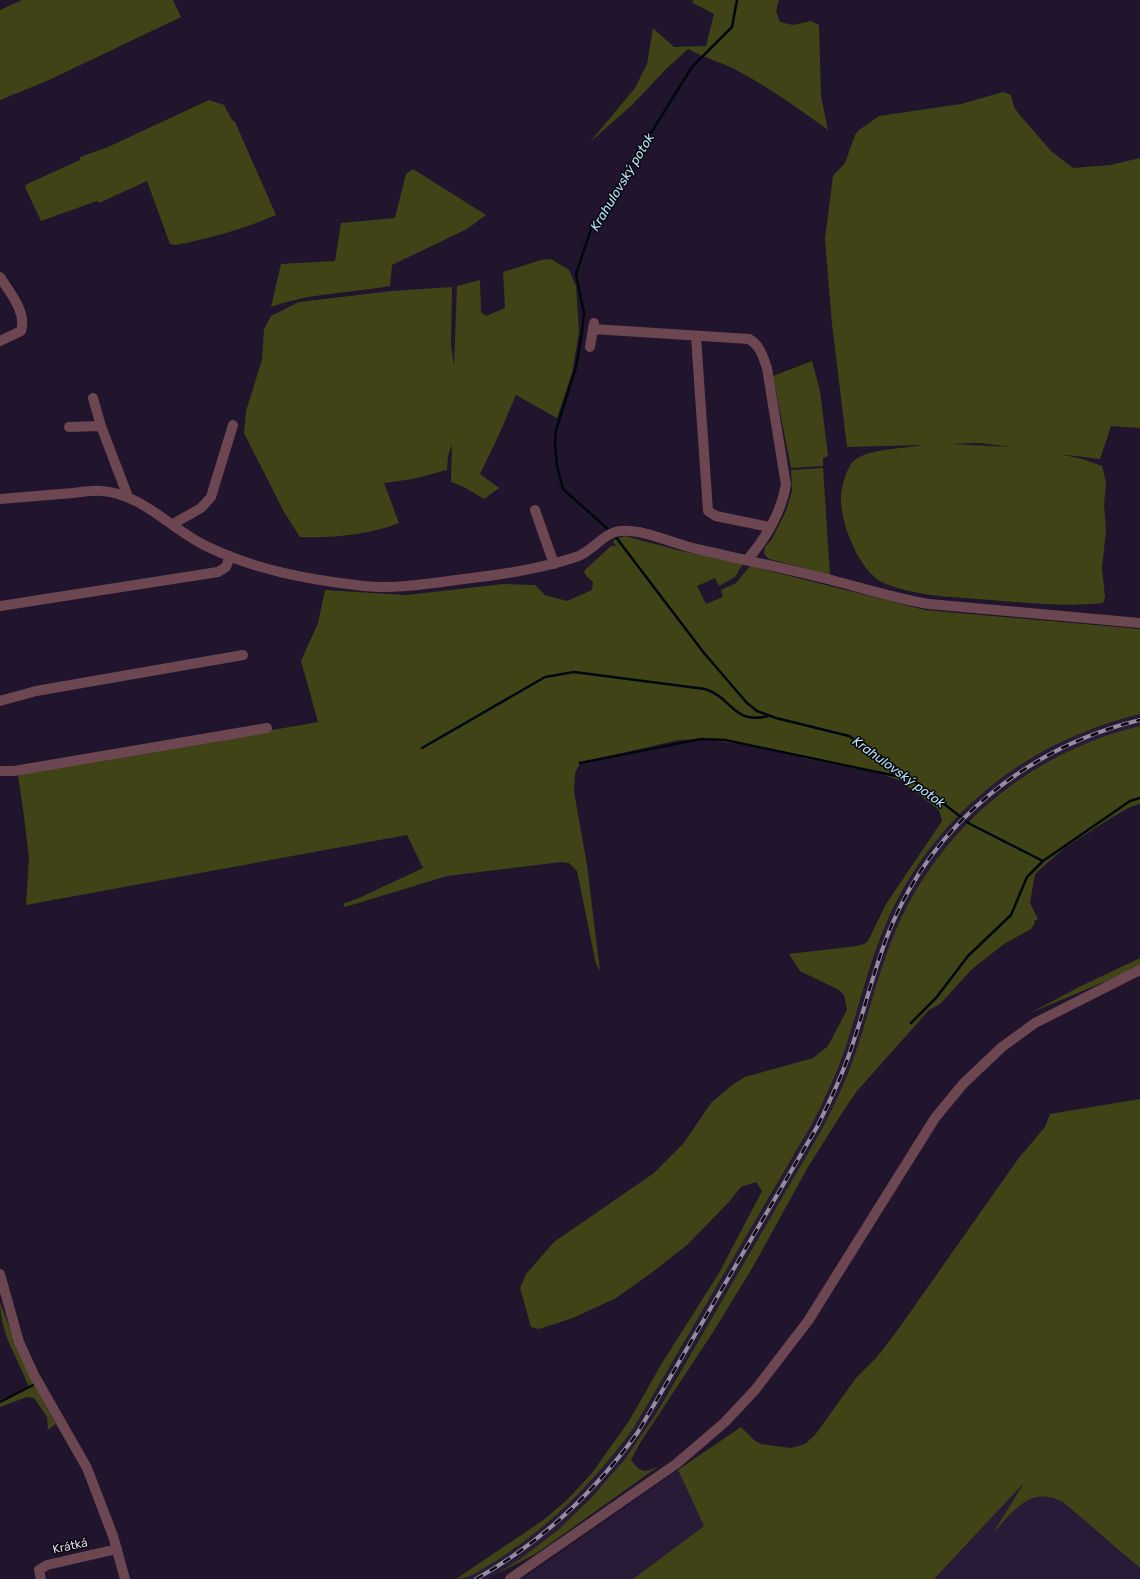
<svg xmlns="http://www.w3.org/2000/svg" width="1140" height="1579" font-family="Rubik,sans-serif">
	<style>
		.built { fill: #291b38 }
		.green { fill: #404316; fill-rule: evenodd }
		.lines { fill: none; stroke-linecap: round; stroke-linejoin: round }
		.stream { stroke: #00080d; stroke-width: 2.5 }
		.minor { stroke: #6c4751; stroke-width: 10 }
		.rail-casing { stroke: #968da0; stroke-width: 4 }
		.rail { stroke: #08040d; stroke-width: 2.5; stroke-dasharray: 8; stroke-linecap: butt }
		.labels { text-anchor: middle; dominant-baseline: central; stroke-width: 3; stroke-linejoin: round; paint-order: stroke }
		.street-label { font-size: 12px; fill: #dcd5e5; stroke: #08040d }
		.water-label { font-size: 13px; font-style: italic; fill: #b1e5f9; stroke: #08040d }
	</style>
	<rect width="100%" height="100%" fill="#20152c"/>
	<!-- built -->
	<path class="built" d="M1140 714V726L1114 733 1068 751 1043 764 1004 789 971 819 947 845 920 884 896 930 856 1052 835 1103 822 1129 642 1435 611 1477 558 1530 520 1559 488 1579H464L513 1550 550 1521 602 1469 633 1429 799 1148 825 1099 845 1048 885 926 910 878 938 838 984 790 1037 754 1084 732Z
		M678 1470 704 1526 633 1579H523Z
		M1025 1483 994 1531 1021 1504 1030 1498 1047 1496 1055 1498 1063 1502 1140 1568V1579H934Z"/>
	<!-- green -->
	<path class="green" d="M22 0H173L181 17 49 80 0 100V10Z
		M693 0H779L776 11 780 22 793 25 811 21 819 25 821 96 828 130C799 109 770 88 738 71 722 62 704 58 688 49L666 69 633 104 590 142 635 88 647 64 653 28 674 47 706 46 714 14 693 3Z
		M1003 92 1011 95 1014 107 1018 113 1051 151 1073 168 1110 165 1140 158V428L1111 426 1100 459 1060 454 1082 459 1102 466 1106 483 1104 505 1106 530 1102 568 1105 597 1103 603C1066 607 1027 603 991 600 956 597 919 597 886 584 861 575 842 527 841 502 840 491 845 473 851 464 862 448 905 449 923 445L847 447 832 324 825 239 833 176 845 163 855 135 859 130 879 116 961 104ZM979 443 1013 447 950 444Z
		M209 100 224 105 232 120 235 122 276 215C243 229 211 238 176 245L170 244 147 181 99 203 97 201 41 221 25 187 27 184 80 160V157L108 147Z
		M413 169 486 215 467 229 392 265 390 286C350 293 310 293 271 307L281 264 335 261 341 223 395 218 406 174Z
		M551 259 569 270 576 286 579 332 572 373 557 418 516 395 497 439 480 474 499 488 484 499 464 487 451 482 452 444 448 456 447 470 413 479 384 483 399 523C368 535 333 538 300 537L284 512 244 433 246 411 262 360 264 329 271 316 299 302 392 291 452 287 451 345 454 366 457 286 480 280 481 312 486 316 505 308 503 272 541 260Z
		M812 361 820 391 828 456 823 458V466L791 468 773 376Z
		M823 468 830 575 769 559 764 554 765 547 772 539 786 511 792 491 791 470Z
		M625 536 681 551 743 564 735 577 719 586 715 578 697 586 706 604 723 597 721 590 736 583 750 566 925 610 1140 629V714C1025 742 932 816 885 926 869 965 859 1006 846 1046 837 1073 825 1099 812 1124L633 1429C594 1482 550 1527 494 1562 482 1569 470 1579 456 1579L542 1521 566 1501 592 1473 629 1421 662 1363 719 1273 762 1191 756 1182 741 1187 728 1203 687 1245 650 1274 616 1298 573 1318 539 1329 531 1327 520 1288 526 1274 554 1242 654 1173 683 1144 711 1103 732 1085 745 1077 813 1058 828 1046 847 1010 844 995 839 990 800 971 789 954 857 946 866 943 869 939 886 904 942 821 939 810 901 781 879 773 812 760 763 748 705 739 678 740 580 763 575 773 574 792 587 865 600 971 596 964 577 871 569 863 561 862 447 876 345 907 343 904 361 897 423 868 407 835 26 905 29 858 24 816 18 775 318 722 301 661 318 623 325 590 406 595 504 584 535 585 545 595 567 601 592 590 593 582 587 577 584 571 611 546H616L624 555 613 542 614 540Z
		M1140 726V804L1130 807 1106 821 1063 849 1035 874 1030 903 1038 919 1034 921 1035 923 1031 929 1004 944 972 969 940 1004 929 1010 857 1091 844 1110 808 1167 754 1265 715 1329 640 1443 631 1460C641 1473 644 1473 659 1466L537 1553 493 1576 520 1559 558 1530 592 1497 625 1459 657 1412 822 1129C835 1104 847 1078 856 1051 870 1011 879 969 896 930 940 827 1031 752 1140 726Z
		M1140 958V967L1030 1013 1081 986Z
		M1140 1099V1568L1063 1502C1030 1485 1014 1511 993 1533L1024 1483 934 1579H633L704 1526 678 1470 741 1427 754 1440 761 1444 791 1448 805 1444 815 1435 856 1378 877 1357 897 1331 1018 1159 1045 1127 1050 1114Z
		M0 1302C16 1345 32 1385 56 1424L48 1430 47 1417 34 1398 27 1397 0 1407V1400L27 1388 28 1385C17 1356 0 1334 0 1302Z"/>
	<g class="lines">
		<!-- stream -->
		<path class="stream" d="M610 531 563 489 557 466 555 445 556 430 576 367 582 333 584 313 576 274 591 229 692 67 732 27 737 0
			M615 536 704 653 747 703 757 711 776 718 849 736 904 773 970 824 1043 861 1130 801 1140 798
			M422 748 545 677 574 672 705 689C733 698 733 725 768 716
			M580 763 701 739 725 740 896 776 904 773
			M911 1023 936 998 968 956 1011 915 1027 877 1043 861
			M0 1402 37 1383"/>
		<!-- minor -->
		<path class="minor" d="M0 277C10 293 27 312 21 331L0 341
			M593 329 749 339C760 345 763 357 767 368L786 485C781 512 766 538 748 559
			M696 337 708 511 716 516 769 527
			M590 347 594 323
			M93 398 101 426 128 497
			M69 427 101 426
			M0 499C24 497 49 495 73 493 82 492 93 490 102 491 142 494 170 528 204 545 254 570 310 580 364 586 395 589 426 584 456 580 497 575 537 570 576 557 592 552 604 532 621 531 644 529 674 544 697 549 743 560 789 569 835 581 866 589 897 599 929 604L1140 623
			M535 510 554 564
			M173 524 201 508 211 497 233 425
			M0 606 218 572 226 567 230 556
			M0 701 36 691 243 655
			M0 771H14L267 728
			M0 1274 19 1342 34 1375 87 1468 113 1536 125 1579
			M41 1579 39 1570 47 1565 117 1549
			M510 1579 676 1464 724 1423 755 1390 808 1321 935 1118 963 1084 1002 1047 1035 1023 1140 970"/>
		<!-- rail casing -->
		<g class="rail-casing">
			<path id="rail" d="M476 1579C542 1542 594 1493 638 1432L817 1127C830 1101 842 1076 851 1049 865 1009 874 968 890 929 934 822 1029 747 1140 720"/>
		</g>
		<!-- rail -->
		<use href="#rail" class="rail"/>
	</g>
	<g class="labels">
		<!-- street labels -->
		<g class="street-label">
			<text transform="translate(70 1546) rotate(-12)">Krátká</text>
		</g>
		<!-- water labels -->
		<g class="water-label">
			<text transform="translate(622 182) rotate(-59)">Krahulovský potok</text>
			<text transform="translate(899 772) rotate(36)">Krahulovský potok</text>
		</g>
	</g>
</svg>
